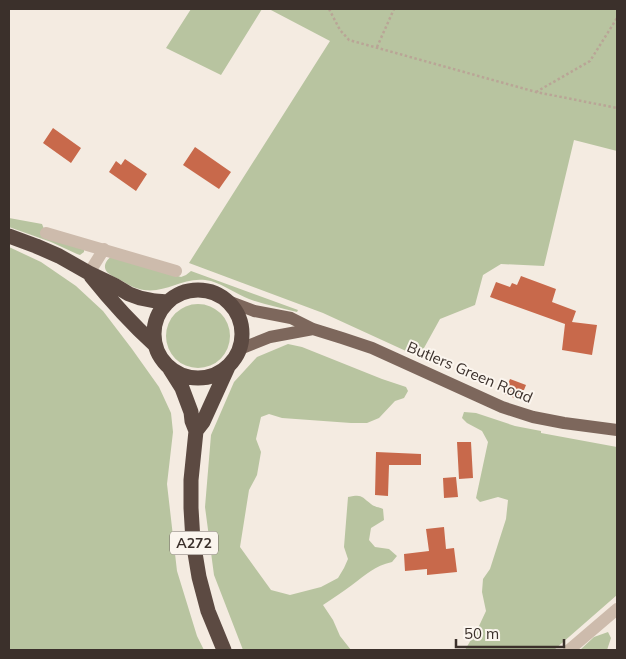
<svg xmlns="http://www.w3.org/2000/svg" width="626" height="659" font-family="Mulish,sans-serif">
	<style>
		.green { fill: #b8c4a0 }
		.building { fill: #c8694b }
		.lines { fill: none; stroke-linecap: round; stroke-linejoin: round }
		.path { stroke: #b9a596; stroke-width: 2.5; stroke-dasharray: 2.5 2.5; stroke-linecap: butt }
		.minor { stroke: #cdbbac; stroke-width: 12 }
		.major { stroke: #7d675c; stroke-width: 12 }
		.highway { stroke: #5c4a42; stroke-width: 15 }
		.labels { text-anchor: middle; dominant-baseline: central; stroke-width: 4; stroke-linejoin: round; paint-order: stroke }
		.shield { fill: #fbf5ee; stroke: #756b66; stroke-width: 1 }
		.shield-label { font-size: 14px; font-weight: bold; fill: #3b302b }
		.street-label { font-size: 15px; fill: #3b302b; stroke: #fbf5ee }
	</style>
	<rect width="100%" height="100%" fill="#f4ebe1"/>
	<!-- green -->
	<path class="green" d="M191 9H262L221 75 166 48Z
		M269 9H617V151L574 140 544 266 501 264 483 275 475 305 440 319 419 357 323 313 189 263 330 41Z
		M9 218 42 224 44 229 84 249V252L80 255 77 254 51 242 9 227Z
		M9 247 41 262 76 286 103 311 132 349 159 387 171 413 173 432 167 484 177 571 197 636 204 650H9Z
		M112 256 118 257 181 277 186 275 191 271 298 310 297 312C282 308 265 305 249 299 237 294 224 285 211 281 177 273 160 305 124 282 119 279 111 276 107 272 102 266 107 259 112 256Z
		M166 336a32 32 0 1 1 64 0a32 32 0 1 1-64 0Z
		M288 344 302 347 382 379 406 387 408 391 404 398 395 401 379 418 367 423H351L282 418 269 414 261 417 256 439 261 452 257 475 249 490 240 547 271 590 290 595 321 587 338 578 344 568 348 559 344 547 348 497C362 494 361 496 371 504 374 507 379 507 383 509L384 520 371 528 369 540 375 547 389 549 397 556 392 562C374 566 367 574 352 585 343 592 333 598 323 605L333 620 340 636 351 650H243L214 575 205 507 211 435 234 382 257 357Z
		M464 412 476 413 515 426 541 431V433L617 447V595L554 650H465L479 626 486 611 482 592 483 579 490 569 506 519 508 500 498 497 480 502 476 498 488 442 482 431 467 423 462 418Z
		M608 632 611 638 607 650H580L594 637Z"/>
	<!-- building -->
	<path class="building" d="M53 128 81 148 71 163 43 143Z
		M195 147 231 172 219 189 183 165Z
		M125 159 147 174 136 191 109 172 116 161 121 165Z
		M521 276 556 289 552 302 576 311 572 322 597 325 592 355 562 350 565 324 490 297 496 282 510 287 512 283 517 285Z
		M510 379 526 385 520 400 504 394Z
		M457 442H471L473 478 459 479Z
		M376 452 421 454V465H389L388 496 375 495Z
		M456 477 458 497 444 498 443 478Z
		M444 527 446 549 454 548 457 572 427 575V569L405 571 404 554 429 551 426 529Z"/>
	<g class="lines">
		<!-- path -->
		<path class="path" d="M329 9 340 30 349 40 536 92 617 108
			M377 47 394 9
			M536 92 590 61 617 18"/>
		<!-- minor -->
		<path class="minor" d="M46 233 176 271
			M89 273 104 249
			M569 650 617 609"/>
		<!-- major -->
		<path class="major" d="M228 301 254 311 291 318 313 329 342 338 372 348 502 407 533 417 564 423 617 430
			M240 349 270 337 313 329"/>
		<!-- highway -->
		<path class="highway" d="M9 236 36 246 59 256 89 273 114 285 129 294 140 298 155 301 168 302
			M91 276C111 301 132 324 155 345
			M154 334a44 44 0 1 1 88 0a44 44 0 1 1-88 0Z
			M170 369 182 388 191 412 192 421 196 431 191 480V508L193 541 199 577 208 611 224 650
			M196 431 203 422 228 367"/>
	</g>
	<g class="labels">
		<!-- shield labels -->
		<rect class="shield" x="170" y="531.5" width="48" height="23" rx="4"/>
		<g class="shield-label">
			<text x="194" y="543">A272</text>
		</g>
		<!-- street labels -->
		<g class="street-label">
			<text transform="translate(470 372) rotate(23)">Butlers Green Road</text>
		</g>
	</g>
	<!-- border -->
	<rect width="626" height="659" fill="none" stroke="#3b302b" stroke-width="20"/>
	<!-- scale -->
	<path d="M456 639v8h108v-8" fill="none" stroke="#3b302b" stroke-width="2.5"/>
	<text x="464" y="639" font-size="15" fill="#3b302b" stroke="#fbf5ee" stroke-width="4" paint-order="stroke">50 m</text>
</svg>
